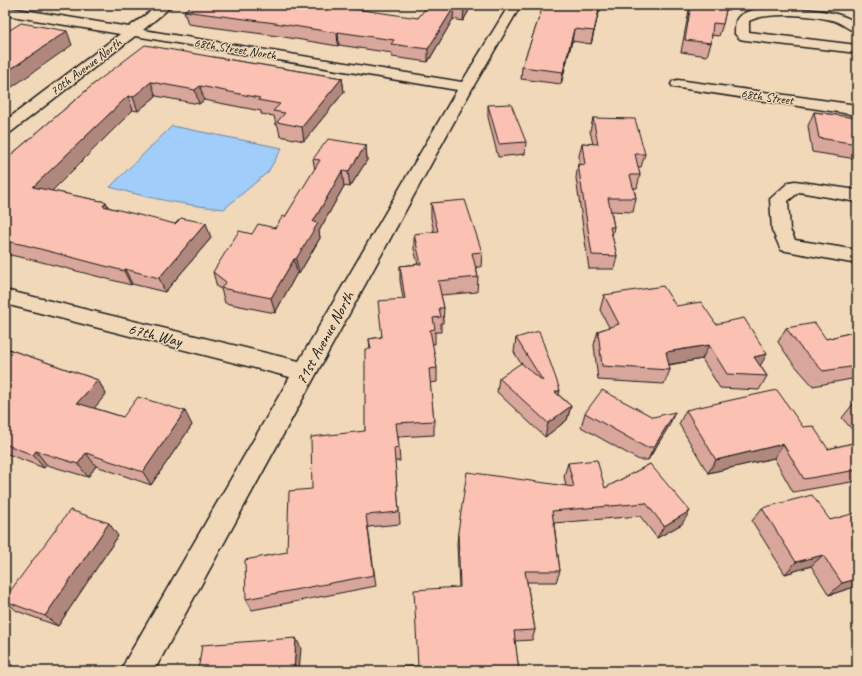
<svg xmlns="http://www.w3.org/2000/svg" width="862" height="676" font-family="Caveat,sans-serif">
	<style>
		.water { fill: #a1cdfb; stroke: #6c86a2 }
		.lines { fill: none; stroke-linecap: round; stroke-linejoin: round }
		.minor-casing { stroke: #1c1c1c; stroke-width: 3 }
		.minor { fill: #f0d8b8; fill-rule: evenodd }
		.wall { fill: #d8a69a; stroke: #1c1c1c }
		.shaded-wall { fill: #b0877d; stroke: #1c1c1c }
		.building { fill: #fbc1b3; stroke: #1c1c1c }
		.labels { text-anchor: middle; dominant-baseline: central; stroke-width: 3; stroke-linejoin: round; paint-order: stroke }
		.far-street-label { font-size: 13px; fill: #1c1c1c; stroke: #f0d8b8 }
		.street-label { font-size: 16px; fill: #1c1c1c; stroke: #f0d8b8 }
	</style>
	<rect width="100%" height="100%" fill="#f0d8b8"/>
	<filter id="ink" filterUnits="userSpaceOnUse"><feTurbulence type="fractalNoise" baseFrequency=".025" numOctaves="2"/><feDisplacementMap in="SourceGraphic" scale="8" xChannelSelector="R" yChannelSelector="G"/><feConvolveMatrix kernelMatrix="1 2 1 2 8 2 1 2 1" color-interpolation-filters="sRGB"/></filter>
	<g filter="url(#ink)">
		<!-- water -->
		<path class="water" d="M172 126 282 148 268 172 224 209C185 205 147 198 110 187Z"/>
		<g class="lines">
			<!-- minor casing -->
			<g class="minor-casing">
				<path id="minor" d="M159 5H173L143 30 462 82 509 5H521L473 87 154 671H121L126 660 290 377 5 304V290L299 361 457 90 135 36 11 132 5 134V121L120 34 5 15V7L129 27Z
					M790 8C812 10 837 10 857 23V32C849 30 843 24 835 21 814 15 768 11 749 21V32L857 45V53L745 40 740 39 735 34C735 30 735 25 736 21 742 6 776 8 790 8Z
					M678 80 857 105V115L673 87 671 84 673 81Z
					M795 181 857 190V202L799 192 788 201 790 230 795 240 857 250V264L781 250 772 230 770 199 789 182Z"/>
			</g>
			<!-- minor -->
			<use href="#minor" class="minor"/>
		</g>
		<!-- wall -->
		<path class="wall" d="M472 5 463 21 453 19 428 62 392 57V53L339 45 338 46 278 36 188 24 184 11 418 18 426 9Z
			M690 5H727L723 24 719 36 712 35 711 43 707 56 681 52Z
			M847 5H857V10L848 9Z
			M541 12 597 19 591 44 572 41 561 84 521 79 522 67Z
			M213 57 342 78 344 92 304 141 280 136 278 126 276 125 274 116 261 114V111L204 100 199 104 156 96 138 111 133 110 52 191 106 202 108 207 211 238 165 292 132 284 131 285 34 260 5 254V160L95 83Z
			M488 105 526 142 525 154 498 157 488 117Z
			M814 112 857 118V157L856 159 812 152 808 126Z
			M593 118 645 154 641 167H638L640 175 637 188H634L636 198 633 212 611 211 614 227 612 236 617 256 614 269H589L576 178 578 164 580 165 579 156 582 143 593 144 590 131Z
			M366 145 367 160 350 187 344 186 319 231 320 238 299 274 297 273 275 313 225 303 221 289 217 287 213 272 252 234 275 228 285 217 315 170 313 159Z
			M431 203 482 252 481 267H476L478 277 477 292 441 295 444 308 443 323H441V332H435V344H432L437 368V382L430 383 434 421V435L398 437 400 461H395L400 524 368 527 376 586 252 610 246 599 287 552 312 489 365 431 370 349 369 339 381 337 403 299 400 280V266L418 264 414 249V234L434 232 431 218Z
			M604 295 676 306 716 324 760 365 767 376 759 390 720 388 702 359 669 365 670 370 664 384 598 380 594 345 598 331 609 327 600 310Z
			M786 328 826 339 857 331V378L813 386 791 361 778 342Z
			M516 338 559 395 571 406 567 420 545 437 497 392 499 378 521 364 514 352Z
			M5 348 98 380 106 394 94 408 123 417 192 425 151 485 96 466 88 477 47 465 44 468 5 453Z
			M857 403V435L842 418 853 404Z
			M686 410 803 427 828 449 857 442V481L793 492 774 458 708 473 679 424Z
			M585 413 669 426 648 460H639L581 427Z
			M568 463 605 488 650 464 682 524 657 538 640 516 554 523 560 571 556 582H527L535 630 532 640 515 641 519 671 418 666 459 587 457 544 458 532 566 486 564 476Z
			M762 508 830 520 857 516V586L829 595 811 566 785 574 752 521Z
			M118 536 58 626 17 611 5 601V598Z"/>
		<!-- shaded-wall -->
		<path class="shaded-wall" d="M465 5H472L463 21 464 8Z
			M600 5H602L597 19 591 44Z
			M454 7 453 19 428 62V49Z
			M574 29 572 41 561 84 563 72Z
			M67 31 72 45 5 92V73Z
			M338 32 339 45 338 46 337 33Z
			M342 78 344 92 304 141 302 127Z
			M151 82 156 96 138 111 133 97Z
			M200 86 204 100 199 104 195 90Z
			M128 96 133 110 41 202 33 187Z
			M366 145 367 160 350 187 348 172Z
			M342 171 344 186 319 231 320 238 299 274 296 259 313 222Z
			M106 202 113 217 103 206Z
			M206 223 211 238 165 292 159 278Z
			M294 259 297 273 275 313 271 298Z
			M125 269 132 284 131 285 124 271Z
			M709 345 702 359 660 366 666 352Z
			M767 354 759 368 754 357Z
			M98 380 106 394 87 417 77 403Z
			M560 390 557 404 555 392Z
			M571 406 567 420 545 437 548 423Z
			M185 411 192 425 151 485 143 472Z
			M675 412 669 426 648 460 654 447Z
			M783 444 774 458 708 473 716 460Z
			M36 451 47 465 44 468 33 455Z
			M86 453 96 466 88 477 78 464Z
			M690 511 682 524 657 538 664 526Z
			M109 523 118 536 58 626 45 616Z
			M823 555 811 566 785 574 796 562Z
			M857 579V586L829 595 842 583Z
			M296 638 301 648 299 671H294Z
			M5 660 12 665 8 671H5Z"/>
		<!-- building -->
		<path class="building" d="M193 5H327L418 18 425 9H426L429 5H465L464 8 454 7 428 49 391 44 394 40 338 32 337 33 275 23 184 11Z
			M544 5H600L594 31 574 29 563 72 522 67 541 12Z
			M691 5H727L723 24 713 23 711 43 685 40Z
			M21 23 67 31 5 73V33Z
			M145 45 213 57 342 78 302 127 277 122 285 113 273 111 280 104 258 100 260 98 200 86 195 90 151 82 133 97 128 96 33 187 106 202 103 206 175 224 181 218 206 223 159 278 125 269 124 271 25 245 5 241V160L95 83Z
			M511 104 526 142 499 144 488 105Z
			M814 112 857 118V144L819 138Z
			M593 118 635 119 645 154H635L640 175H630L636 198H608L614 227H610L617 256 592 255 578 164 585 165 582 143 598 144Z
			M328 139 366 145 348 172 342 171 313 222 318 223 296 259H294L271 298 221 288 226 282 213 272 239 231 252 234 258 224 275 228 283 216 285 217 320 160 313 159Z
			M465 200 482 252 472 253 478 277 438 281 444 308H439L441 317 433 318 435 329 430 330 437 368 429 369 434 421 396 423 399 447 394 448 399 512 366 515 374 575 246 599 245 560 287 552 289 491 312 489 311 437 365 431V349H371L369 339 382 337 378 301 405 299 400 266 421 264 414 234 438 231 431 203Z
			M663 286 676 306 701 302 716 324 744 318 767 354 754 357 767 376 727 374 709 345 666 352 670 370 602 366 598 331 619 324 604 295Z
			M815 323 826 339 857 331V366L823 371 800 347 786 328Z
			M539 331 560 390 555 392 571 406 548 423 499 378 521 363 543 381 516 338Z
			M5 348 98 380 77 403 123 417 138 397 185 411 143 472 86 453 78 464 36 451 33 455 5 444Z
			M602 390 653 417 675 412 654 447H645L585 413Z
			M777 390 803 427 813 426 828 449 857 442V470L804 479 783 444 716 460 686 410Z
			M857 403V409L853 404Z
			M597 460 605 488 650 464 690 511 664 526 646 503 552 511 560 571H525L535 630 514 631 519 671H403V667L418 666 414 590 460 587 458 532 467 472 574 487 568 463Z
			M812 495 830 520 855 513 857 516V579L842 583 823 555 796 562 762 508Z
			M70 510 109 523 45 616 5 601V598Z
			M296 638 294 671H198L202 645Z"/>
	</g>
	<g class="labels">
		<!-- far-street labels -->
		<g class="far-street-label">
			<text transform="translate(235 49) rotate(9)">68th Street North</text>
			<text transform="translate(86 67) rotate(-37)">70th Avenue North</text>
			<text transform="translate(767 97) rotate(8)">68th Street</text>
		</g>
		<!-- street labels -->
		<g class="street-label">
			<text transform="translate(155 335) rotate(14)">67th Way</text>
			<text transform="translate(325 338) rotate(-61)">71st Avenue North</text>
		</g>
	</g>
	<!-- margin -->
	<rect width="862" height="676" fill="none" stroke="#f0d8b8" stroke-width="20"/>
	<rect x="10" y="10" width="842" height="656" fill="none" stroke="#1c1c1c" stroke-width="1.5" filter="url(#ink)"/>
</svg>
